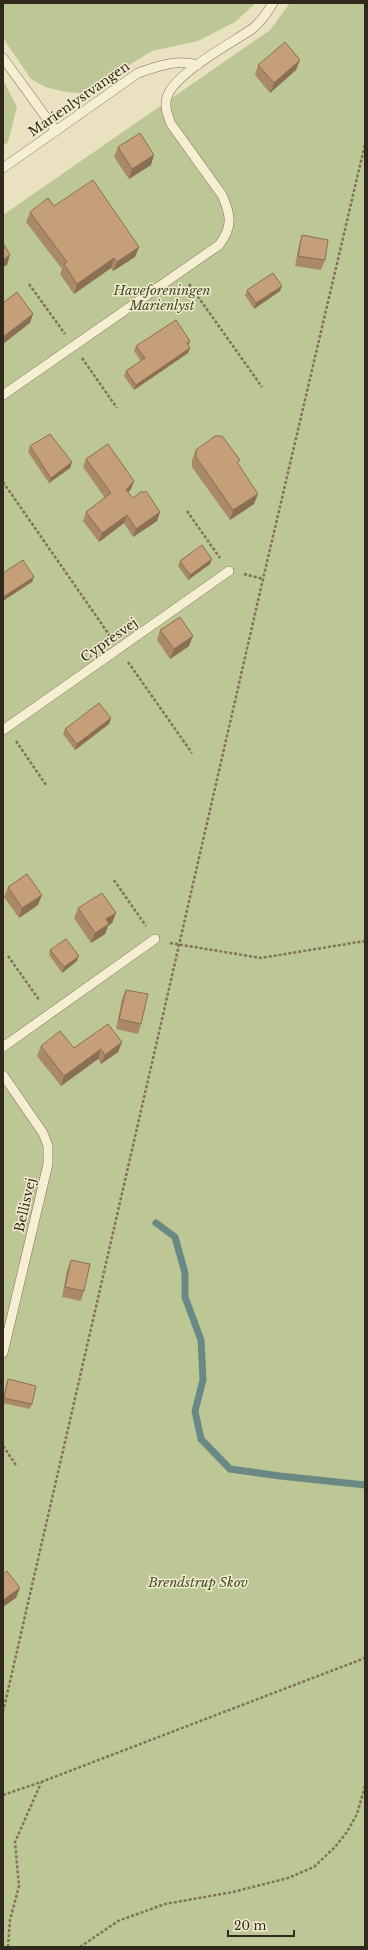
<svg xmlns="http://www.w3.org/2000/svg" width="368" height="1950" font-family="'Libre Baskerville',serif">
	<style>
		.green { fill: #bdc795 }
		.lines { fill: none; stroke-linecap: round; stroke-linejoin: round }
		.stream { stroke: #6b8984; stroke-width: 7 }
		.lane-casing { stroke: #817259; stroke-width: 10 }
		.path { stroke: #817259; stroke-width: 2.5; stroke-dasharray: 3 2; stroke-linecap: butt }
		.lane { stroke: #f6eed2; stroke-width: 9 }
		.wall { fill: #a98967 }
		.shaded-wall { fill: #8a6f54 }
		.building { fill: #c59f78; stroke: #8a6f54 }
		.labels { text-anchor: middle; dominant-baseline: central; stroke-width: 3; stroke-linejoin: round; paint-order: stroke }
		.street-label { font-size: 13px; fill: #32291d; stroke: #f2ebcf }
		.park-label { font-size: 13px; font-style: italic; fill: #404d25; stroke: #f2ebcf }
	</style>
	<rect width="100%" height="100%" fill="#eae1c0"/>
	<!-- green -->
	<path class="green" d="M3 3H256L235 22 198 41 152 51 111 76 86 94 66 92 45 87 31 79 3 38Z
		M290 3H365V1947H3V215L270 30Z
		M3 80 17 107 8 142 3 146Z"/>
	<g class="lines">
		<!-- stream -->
		<path class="stream" d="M156 1223 175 1237 185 1273V1297L201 1340 203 1380 195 1411 201 1439 230 1469 280 1476 365 1485"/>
		<!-- lane casing -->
		<g class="lane-casing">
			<path id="lane" d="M3 58 56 131
				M3 168 138 73C158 66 177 59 198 65
				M3 395 219 245C233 227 231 215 222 195L171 124C168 116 164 107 167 97 175 73 230 44 252 29 261 22 267 13 273 3
				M3 730 229 571
				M3 1047 155 939
				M3 1075 43 1133 48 1146V1164L3 1353"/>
		</g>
		<!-- path -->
		<path class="path" d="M29 284 65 334
			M189 284 262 387
			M82 358 117 408
			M3 482 110 636
			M187 511 220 558
			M244 574 263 579
			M128 662 192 753
			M16 741 46 785
			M114 880 146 926
			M170 943 261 958 365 941
			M8 956 40 1001
			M3 1446 16 1465
			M3 1712 263 579 365 144
			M3 1795 41 1782 365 1658
			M8 1947 10 1920 19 1886 15 1842 41 1783
			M80 1947 118 1921 165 1904 233 1892 288 1878 314 1867 335 1847 347 1832 357 1814 365 1786"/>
		<!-- lane -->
		<use href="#lane" class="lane"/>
	</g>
	<!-- wall -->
	<path class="wall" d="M258 65 296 70 270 93 255 75Z
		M118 147 151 165 129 179 114 157Z
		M54 206 139 247 135 257 113 271 111 268 74 294 60 274 62 269 26 222 30 212Z
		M302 235 325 260 321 270 295 266 299 245Z
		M247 290 280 291 254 309 245 295Z
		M136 346H188L190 348 188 353 134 390 124 376 126 371 141 361 134 351Z
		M30 446 72 462 70 468 49 483 28 452Z
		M196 450 254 504 230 520 192 467V460Z
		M86 459 131 489 128 493 133 498 160 512 157 521 133 537 124 523 99 542 83 521 86 512 105 498 83 467Z
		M212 559 210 564 188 580 178 566 180 561Z
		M160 630 189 646 170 659 157 640Z
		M111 718 109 724 75 750 63 734 65 729Z
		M8 887 38 905 19 918 4 897Z
		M78 908 116 913 112 923 108 926 105 934 91 943 74 918Z
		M50 950 77 961 62 973 49 955Z
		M126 990 141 1024 138 1034 116 1029 122 999Z
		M122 1042 118 1052 101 1064 98 1059 61 1086 37 1056 41 1046 74 1048Z
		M71 1260 84 1291 81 1301 62 1297 67 1270Z
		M8 1379 32 1404 30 1409 3 1403V1399L6 1385Z"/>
	<!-- shaded-wall -->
	<path class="shaded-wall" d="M300 60 296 70 270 93 274 83Z
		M154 155 151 165 129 179 132 169Z
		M139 247 135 257 113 271 117 262Z
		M10 255 7 265 3 267V260Z
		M114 258 111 268 74 294 77 284Z
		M282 286 280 291 254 309 256 303Z
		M33 314 30 323 3 344V337Z
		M190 341 188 346 187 343Z
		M190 348 188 353 134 390 136 385Z
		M72 462 70 468 49 483 51 478Z
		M134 481 131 489 123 499 126 490Z
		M258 494 254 504 230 520 233 510Z
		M160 512 157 521 133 537 136 529Z
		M127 515 124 523 99 542 102 533Z
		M212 559 210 564 188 580 190 575Z
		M34 577 32 582 3 601V597Z
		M193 636 189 646 170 659 174 649Z
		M111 718 109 724 75 750 77 744Z
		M42 895 38 905 19 918 22 908Z
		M116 913 112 923 108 926 105 934 91 943 95 933 106 919Z
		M79 956 77 961 62 973 64 967Z
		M122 1042 118 1052 101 1064 105 1055Z
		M101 1049 98 1059 61 1086 64 1076Z
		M20 1588 16 1598 3 1607V1600Z"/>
	<!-- building -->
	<path class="building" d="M285 42 300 60 274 83 258 65Z
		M140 133 154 155 132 169 118 147Z
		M93 180 139 247 117 262 114 258 77 284 64 264 67 262 30 212 48 198 54 206Z
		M302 235 328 240 325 260 298 256Z
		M3 243 10 255 3 260Z
		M273 273 282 286 256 303 247 290Z
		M17 292 33 314 3 337V303Z
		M176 320 190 341 187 343 190 348 136 385 126 371 145 358 136 346Z
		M50 434 72 462 51 478 30 446Z
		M215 436H222L240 460 237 462 258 494 233 510 196 457V450Z
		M108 444 134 481 126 490 133 498 142 491 143 493 146 491 160 512 136 529 127 515 102 533 86 512 111 493 86 459Z
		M202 545 212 559 190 575 180 561Z
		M23 560 34 577 3 597V573Z
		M180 617 193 636 174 649 160 630Z
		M99 703 111 718 77 744 65 729Z
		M27 874 42 895 22 908 8 887Z
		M102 893 116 913 106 919 109 924 95 933 78 908Z
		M66 939 79 956 64 967 50 950Z
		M126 990 148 994 141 1024 119 1019Z
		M108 1024 122 1042 105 1055 101 1049 64 1076 41 1046 60 1031 74 1048Z
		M71 1260 90 1264 84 1291 65 1287Z
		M8 1379 36 1386 32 1404 4 1398Z
		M7 1571 20 1588 3 1600V1574Z"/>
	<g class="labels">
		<!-- street labels -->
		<g class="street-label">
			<text transform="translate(79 99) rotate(-35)">Marienlystvangen</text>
			<text transform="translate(109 640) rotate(-35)">Cypresvej</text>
			<text transform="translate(25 1205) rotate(-77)">Bellisvej</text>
		</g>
		<!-- park labels -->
		<g class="park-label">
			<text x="162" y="290">Haveforeningen<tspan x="162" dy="15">Marienlyst</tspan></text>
			<text x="198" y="1582">Brendstrup Skov</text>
		</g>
	</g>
	<!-- border -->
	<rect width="368" height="1950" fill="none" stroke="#32291d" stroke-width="8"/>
	<!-- scale -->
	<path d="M228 1930v6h66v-6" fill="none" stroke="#32291d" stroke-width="2"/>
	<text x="234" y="1930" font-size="12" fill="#32291d" stroke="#f2ebcf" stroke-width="3" paint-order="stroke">20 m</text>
</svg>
